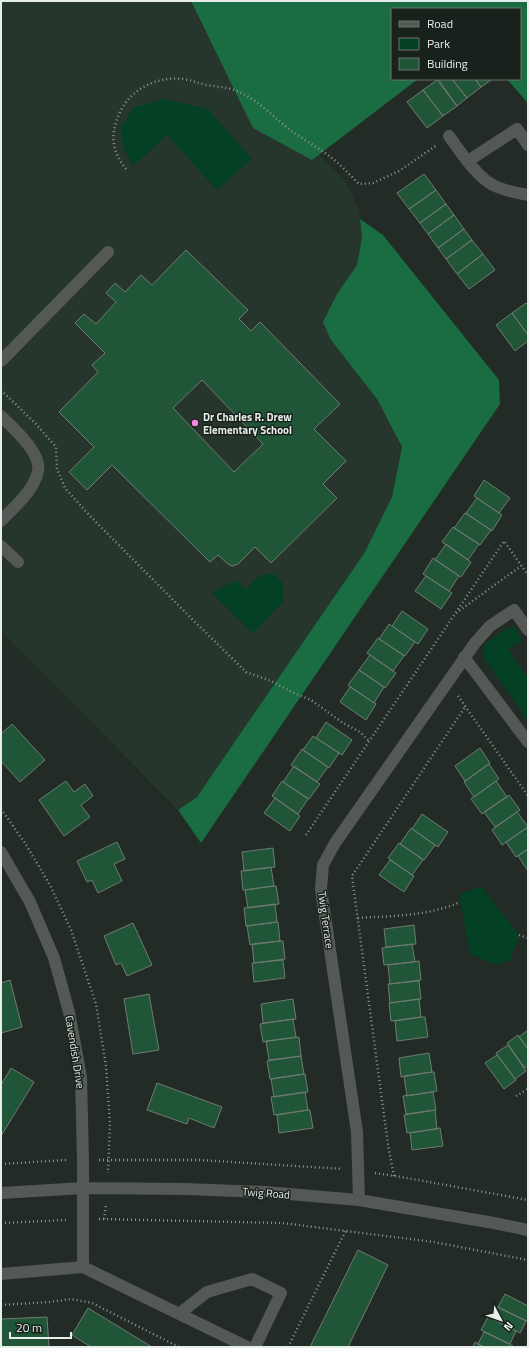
<svg xmlns="http://www.w3.org/2000/svg" width="529" height="1348" font-family="'Titillium Web',sans-serif">
	<style>
		.built { fill: #27362c }
		.green { fill: #044023 }
		.forest { fill: #1a6d42 }
		.building { fill: #205637; stroke: #707a73; fill-rule: evenodd }
		.lines { fill: none; stroke-linecap: round; stroke-linejoin: round }
		.path { stroke: #8d9590; stroke-width: 2.5; stroke-dasharray: 1 3; stroke-linecap: butt }
		.minor { stroke: #555956; stroke-width: 12 }
		.poi-dot { fill: #fc86e3; stroke: #18211b; stroke-width: 1.5 }
		.labels { text-anchor: middle; dominant-baseline: central; stroke-width: 3; stroke-linejoin: round; paint-order: stroke }
		.poi-label { font-size: 11px; font-weight: bold; fill: #e7ede9; stroke: #18211b; text-anchor: start }
		.street-label { font-size: 11px; fill: #e7ede9; stroke: #18211b }
	</style>
	<rect width="100%" height="100%" fill="#222b25"/>
	<!-- built -->
	<path class="built" d="M1 1H191L205 31 240 78 345 180 358 208 362 237 357 265 337 294 331 340 377 399 402 448 392 497 365 552 225 756 197 797 178 810 61 691 1 632Z"/>
	<!-- green -->
	<path class="green" d="M163 99 208 109 252 159 217 190 167 135 133 166 123 148 121 127 133 108Z
		M274 574 283 583V602L253 633 212 593 237 580 246 590 260 575Z
		M515 627 522 641 508 649 528 678V721L484 658 483 645 507 628Z
		M481 886 519 935 510 961 496 965 470 954 459 895Z"/>
	<!-- forest -->
	<path class="forest" d="M191 1H528V106L526 101 507 79H520V9H392V79H418L312 160 253 128Z
		M360 219 383 235 499 380 500 404 201 843 178 810 197 797 225 756 365 552 392 497 402 447 377 399 331 340 323 322 337 294 357 265 362 237Z"/>
	<!-- building -->
	<path class="building" d="M438 79H452L467 98 457 106Z
		M452 79H475L481 87 467 98Z
		M475 79H490L491 80 481 87Z
		M437 80 457 106 443 116 423 90Z
		M423 90 443 116 427 128 407 102Z
		M424 174 436 190 409 209 397 193Z
		M436 190 446 204 420 223 409 209Z
		M446 204 454 215 428 234 420 223Z
		M454 215 464 229 438 248 428 234Z
		M464 229 472 240 446 259 438 248Z
		M472 240 483 254 457 274 446 259Z
		M186 250 248 310 239 319 251 331 260 322 340 404 314 429 346 461 323 484 337 498 271 563 255 547 238 564 232 566 228 564 218 555 210 562 112 465 87 490 69 472 94 447 59 412 98 372 92 365 105 353 75 323 84 314 96 324 116 302 106 293 115 283 125 292 141 275 152 285ZM202 380 263 444 234 472 173 408Z
		M483 254 495 270 469 289 457 274Z
		M526 303 528 305V335L512 313Z
		M512 313 528 335V341L515 351 496 325Z
		M484 480 510 498 499 513 474 496Z
		M477 498 502 515 492 531 466 513Z
		M465 513 491 530 480 545 454 528Z
		M453 527 479 544 468 560 442 542Z
		M446 544 471 562 461 577 435 560Z
		M433 558 459 576 449 591 423 574Z
		M426 576 452 593 441 609 415 591Z
		M402 611 428 629 418 644 392 626Z
		M389 624 415 642 405 656 379 639Z
		M378 638 404 656 393 671 367 653Z
		M370 655 396 673 385 688 359 670Z
		M359 670 384 687 374 703 348 685Z
		M350 687 376 704 366 720 340 702Z
		M326 722 352 740 342 755 316 738Z
		M12 724 45 760 20 782 1 761V734Z
		M313 736 339 753 329 768 303 750Z
		M480 748 490 763 465 781 455 766Z
		M302 749 328 767 317 782 291 765Z
		M489 764 499 779 474 797 464 782Z
		M294 766 320 784 309 799 283 782Z
		M66 781 74 792 85 784 93 796 81 805 90 817 64 836 39 800Z
		M282 781 308 799 298 814 272 796Z
		M496 781 507 797 482 814 471 799Z
		M509 795 520 810 495 827 484 812Z
		M275 798 300 816 290 831 264 813Z
		M517 812 528 827 502 845 492 830Z
		M422 814 448 832 438 847 412 829Z
		M528 827V849L516 857 506 842Z
		M411 828 435 845 424 860 400 844Z
		M117 842 125 859 114 864 122 881 98 893 92 880 87 882 77 861Z
		M399 843 423 860 412 875 388 858Z
		M273 848 275 867 244 871 242 852Z
		M528 849V871L518 856Z
		M390 860 414 876 404 892 379 875Z
		M271 867 274 886 243 890 241 871Z
		M274 886H276L279 904 248 908 245 890Z
		M275 904 277 922 246 926 244 908Z
		M277 922H278L280 941 250 945 247 926Z
		M133 923 152 965 127 976 121 963 116 965 104 936Z
		M414 925 416 944 386 947 384 929Z
		M280 941H283L285 959 254 963 252 944Z
		M412 944 415 962 384 965 382 948Z
		M283 960 285 978 254 982 252 963Z
		M419 961 421 980 390 984 388 965Z
		M10 980 22 1027 1 1033V983Z
		M419 981 421 999 390 1003 388 984Z
		M149 994 159 1050 133 1054 124 999Z
		M293 999 296 1019 263 1023 261 1004Z
		M419 999 421 1017 391 1021 389 1003Z
		M421 1017H425L428 1037 397 1041 395 1021Z
		M293 1019 296 1037 263 1042 260 1024Z
		M528 1030V1049L519 1037Z
		M518 1035 528 1049V1066L525 1068 507 1043Z
		M299 1037 301 1056 269 1060 266 1041Z
		M508 1045 526 1071 515 1079 496 1053Z
		M429 1053 432 1072 401 1077 399 1058Z
		M497 1055 516 1080 504 1089 485 1063Z
		M301 1056 304 1074 270 1079 267 1061Z
		M11 1068 34 1082 1 1136V1085Z
		M432 1072H434L437 1091 407 1096 404 1076Z
		M305 1074 308 1092 274 1097 271 1079Z
		M157 1083 222 1107 214 1128 189 1118 187 1124 147 1110Z
		M305 1092 308 1110 274 1115 271 1097Z
		M433 1092 436 1110 406 1114 403 1096Z
		M308 1110H310L313 1128 279 1133 277 1115Z
		M435 1110 437 1129 407 1133 404 1115Z
		M440 1128 443 1146 412 1150 410 1133Z
		M358 1250 388 1265 348 1347H310Z
		M505 1294 528 1306V1319L527 1321 498 1307Z
		M497 1307 526 1321 520 1333 491 1318Z
		M88 1308 152 1347H91L72 1335Z
		M47 1317 49 1347H1V1319Z
		M488 1317 516 1331 510 1344 481 1330Z
		M484 1332 513 1346 512 1347H484L478 1344Z
		M475 1342 478 1344 484 1347H473Z"/>
	<g class="lines">
		<!-- path -->
		<path class="path" d="M126 169C111 150 110 134 120 112 131 89 157 76 183 79 191 80 198 83 206 85 221 87 234 88 247 96 261 104 273 116 285 126 299 137 314 145 328 155 339 163 349 174 359 184L373 183 399 171 437 145
			M1 390 36 424 56 447 57 469 65 488 90 516 194 621 246 672 271 681 294 693 311 700 343 723 360 732 369 741
			M456 613 521 566
			M458 696 528 796
			M1 809 25 843 50 885 71 930 96 1004 106 1066 110 1124 108 1173
			M306 835 504 541 528 575
			M358 918C392 916 429 916 460 902
			M519 935 528 938
			M516 1096 528 1089
			M99 1160H200L342 1169
			M1 1164 66 1160
			M375 1173 407 1178 528 1200
			M394 1176 388 1145 352 876 465 707
			M99 1219 282 1223 434 1242 528 1260
			M104 1219 106 1204
			M1 1223 66 1220
			M1 1305 49 1302 71 1299 92 1303 179 1347
			M288 1347 346 1230
			M527 1347 528 1345"/>
		<!-- minor -->
		<path class="minor" d="M449 136C460 151 478 179 495 186 505 191 517 193 528 195
			M468 161 517 129 528 145
			M1 361 108 252
			M1 416C13 428 42 453 38 471 34 491 14 507 1 521
			M1 546 18 562
			M464 657 528 742
			M1 852 30 902 54 958 69 1012 81 1077 83 1160V1267
			M1 1193 83 1188 186 1189 265 1192 359 1200 494 1223 528 1230
			M359 1200 357 1132 321 889 323 865 335 843 475 643 490 626 514 610 528 630
			M1 1274 83 1267 247 1347
			M179 1314 207 1292 252 1279 281 1293 255 1347"/>
	</g>
	<!-- markers -->
	<circle class="poi-dot" cx="195" cy="423" r="4"/>
	<g class="labels">
		<!-- poi labels -->
		<g class="poi-label">
			<text x="203" y="417">Dr Charles R. Drew<tspan x="203" dy="13">Elementary School</tspan></text>
		</g>
		<!-- street labels -->
		<g class="street-label">
			<text transform="translate(326 920) rotate(82)">Twig Terrace</text>
			<text transform="translate(75 1052) rotate(81)">Cavendish Drive</text>
			<text transform="translate(266 1193) rotate(4)">Twig Road</text>
		</g>
	</g>
	<!-- border -->
	<rect width="529" height="1348" fill="none" stroke="#e7ede9" stroke-width="4"/>
	<!-- legend -->
	<rect x="391" y="8" width="130" height="72" fill="#18211b" stroke="#6b736d"/>
	<rect x="399" y="21" width="20" height="6" fill="#555956" stroke="#6b736d"/>
	<text x="427" y="28" font-size="12" fill="#e7ede9">Road</text>
	<rect x="399" y="38" width="20" height="12" fill="#044023" stroke="#6b736d"/>
	<text x="427" y="48" font-size="12" fill="#e7ede9">Park</text>
	<rect x="399" y="58" width="20" height="12" fill="#205637" stroke="#6b736d"/>
	<text x="427" y="68" font-size="12" fill="#e7ede9">Building</text>
	<!-- north arrow -->
	<g transform="translate(501 1320) rotate(131)" stroke="#18211b" stroke-width="3" paint-order="stroke">
	<path d="M0-3L7 15L0 10L-7 15Z" fill="#e7ede9"/>
	<text y="-6" font-size="11" font-weight="bold" text-anchor="middle" fill="#e7ede9">N</text>
	</g>
	<!-- scale -->
	<path d="M10 1332v6h61v-6" fill="none" stroke="#e7ede9" stroke-width="2"/>
	<text x="16" y="1332" font-size="12" fill="#e7ede9" stroke="#18211b" stroke-width="3" paint-order="stroke">20 m</text>
</svg>
